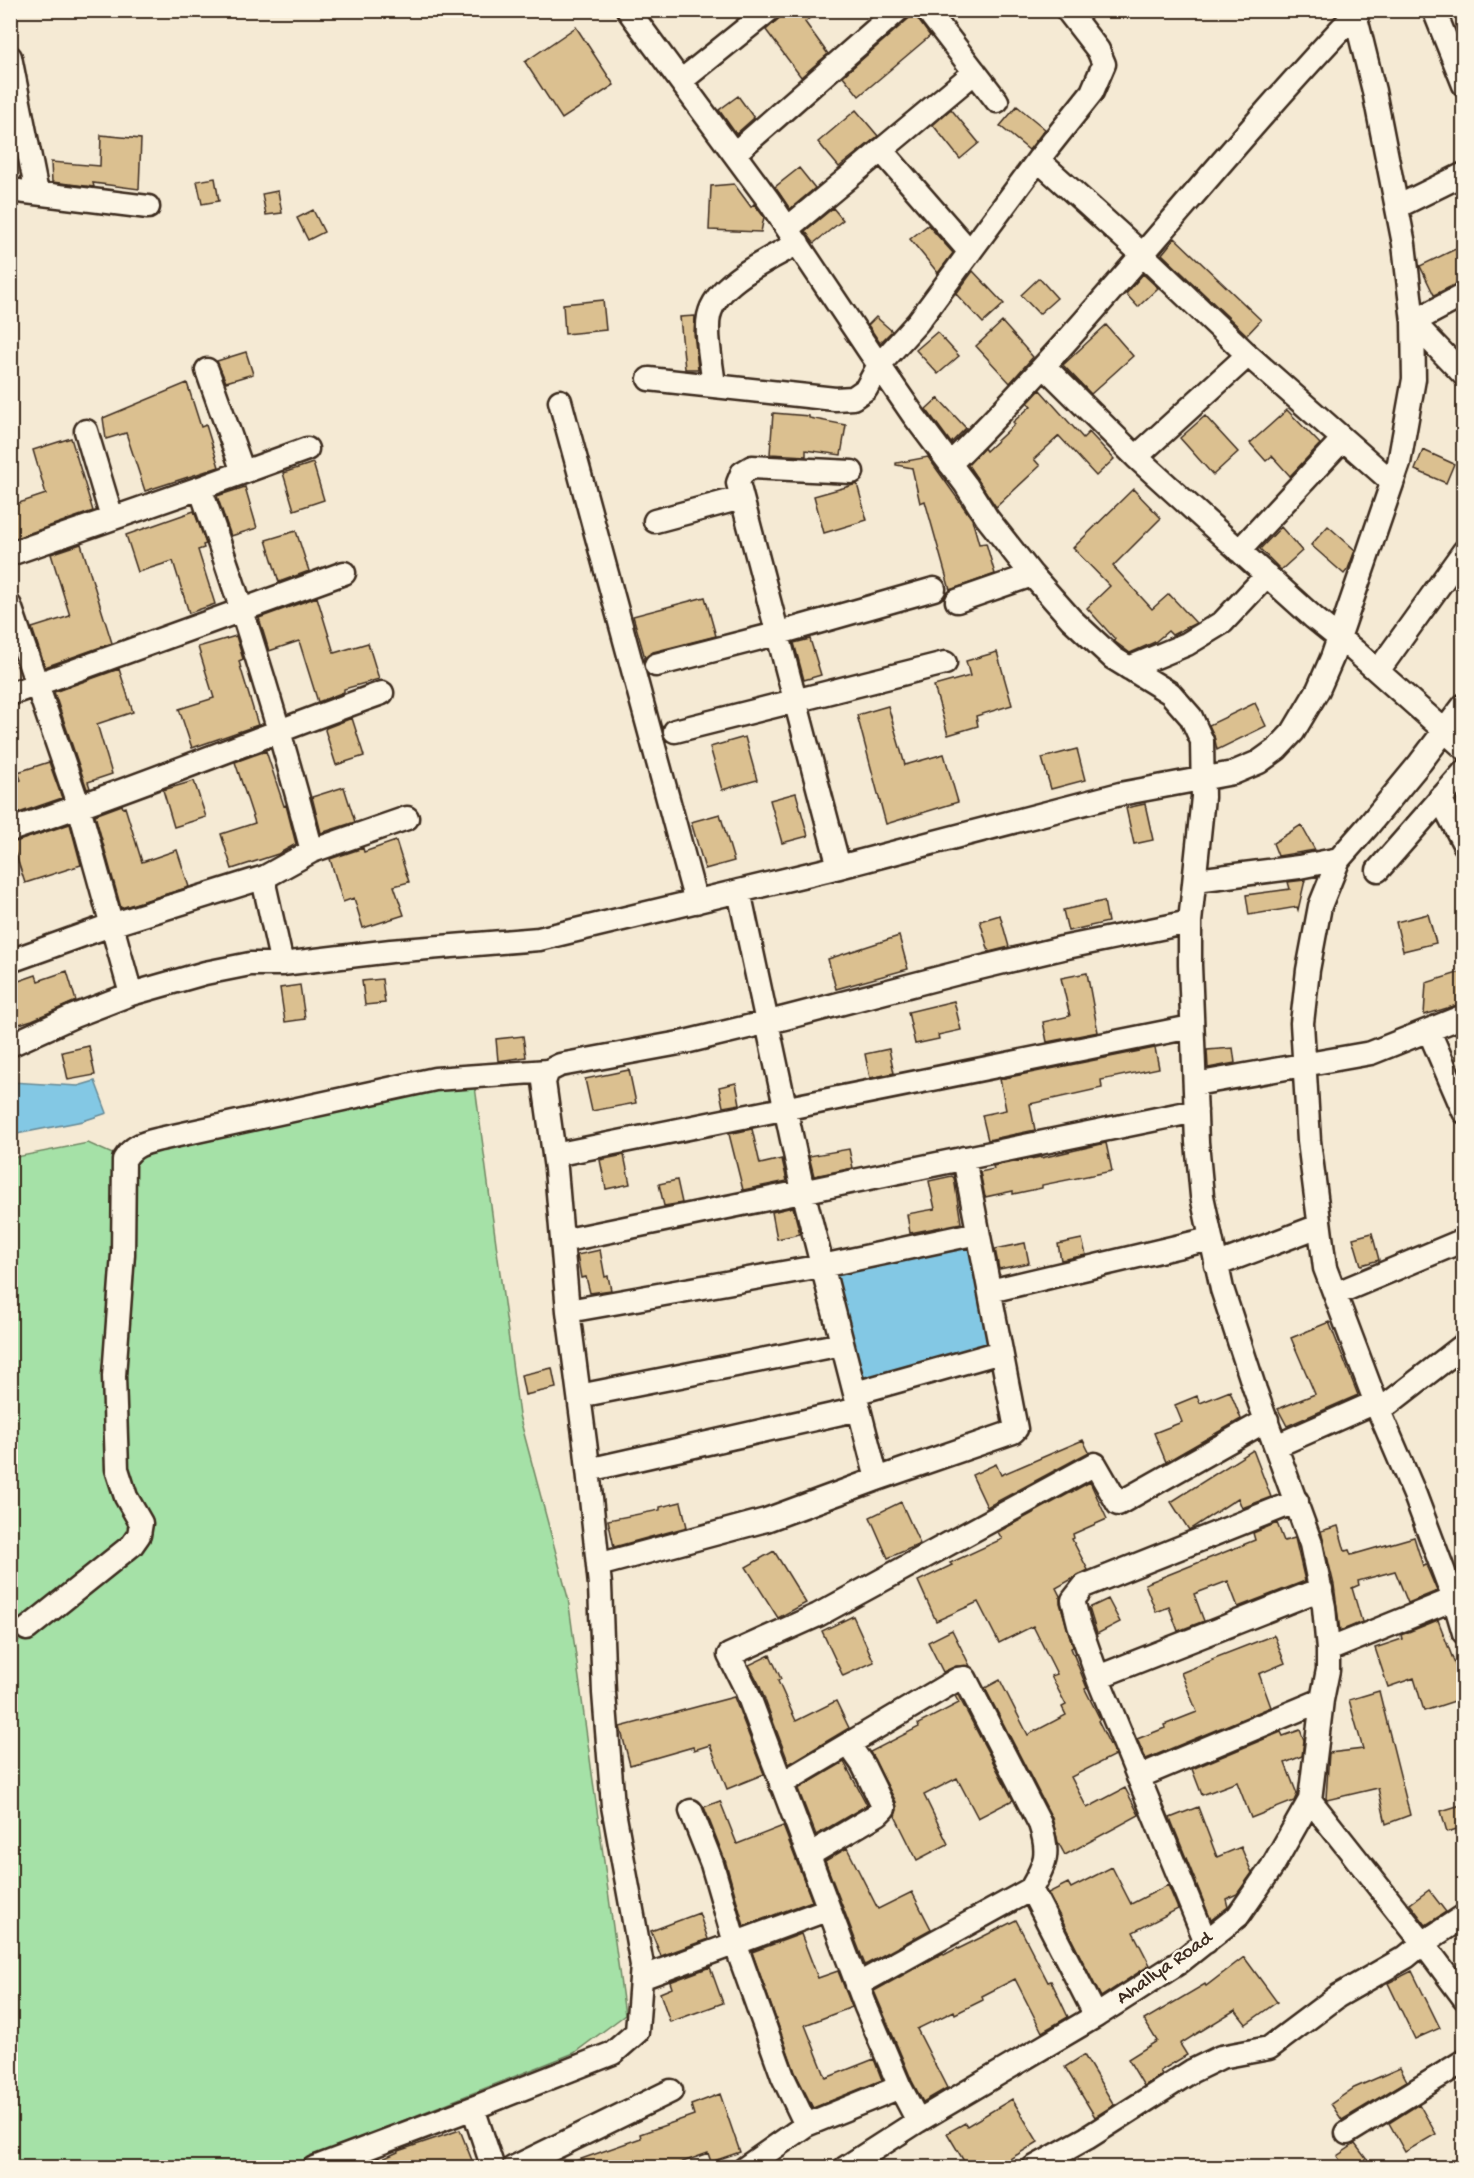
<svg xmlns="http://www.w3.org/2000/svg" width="1474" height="2178" font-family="'Gochi Hand',sans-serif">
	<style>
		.green { fill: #a5e1a7; stroke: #708662; stroke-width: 1.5 }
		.water { fill: #83c8e4; stroke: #668995; stroke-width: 1.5 }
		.building { fill: #dbc090; stroke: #3b2a1e; stroke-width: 1.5 }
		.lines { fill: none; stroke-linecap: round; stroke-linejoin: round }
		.street-casing { stroke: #3b2a1e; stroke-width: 27 }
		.street { stroke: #fcf5e5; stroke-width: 22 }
		.labels { text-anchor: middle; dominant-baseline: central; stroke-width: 5; stroke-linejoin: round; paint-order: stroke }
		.street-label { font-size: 20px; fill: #3b2a1e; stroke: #fcf5e5 }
	</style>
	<rect width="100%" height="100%" fill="#f5ead4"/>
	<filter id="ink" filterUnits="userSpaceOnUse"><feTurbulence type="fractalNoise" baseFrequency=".0167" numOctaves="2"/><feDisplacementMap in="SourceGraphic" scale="12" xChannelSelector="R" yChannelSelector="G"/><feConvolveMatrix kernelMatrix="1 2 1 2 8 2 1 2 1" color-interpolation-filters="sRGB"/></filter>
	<g filter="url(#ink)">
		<!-- green -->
		<path class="green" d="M474 1079 519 1415 568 1598 625 2015 574 2053 286 2167 11 2168V1158L88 1143 119 1157Z"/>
		<!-- water -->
		<path class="water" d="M95 1081 107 1113 83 1121 11 1135V1082L78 1086Z
			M970 1246 989 1343 979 1350 861 1386 835 1277 837 1273Z"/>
		<!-- building -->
		<path class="building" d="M788 10H819L805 22 828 54 801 77 766 30Z
			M914 14 930 36 859 96 843 76Z
			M576 27 614 85 562 119 525 62Z
			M738 96 754 118 736 134 719 110Z
			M1017 106 1045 129 1029 150 1000 126Z
			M951 109 979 143 960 159 933 125Z
			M856 110 878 136 839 167 818 142Z
			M101 135 141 139 139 189 93 183 94 187 52 182 51 162 100 166Z
			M799 168 815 188 790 209 775 187Z
			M215 178 219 201 202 204 197 181Z
			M734 184 751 207 754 204 764 217 761 232 709 230 711 186Z
			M278 191 282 213 266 215 262 194Z
			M833 208 843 220 814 243 805 231Z
			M313 210 324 232 308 240 297 218Z
			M928 225 953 253 938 273 910 239Z
			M1175 238 1261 320 1247 335 1162 254Z
			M1464 245V280L1434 295 1420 266Z
			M973 271 1004 304 983 323 956 294Z
			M1143 274 1158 288 1138 307 1126 294Z
			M1039 278 1057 298 1039 314 1021 295Z
			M603 300 606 330 565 334 563 304Z
			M695 316 694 333 698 369H685L680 317Z
			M876 317 892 331 880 343 868 325Z
			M1002 322 1033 357 1010 383 976 346Z
			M1106 325 1133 356 1091 394 1063 365Z
			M937 332 959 356 938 374 916 350Z
			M246 352 253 374 226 382 217 361Z
			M187 383 201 427 206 425 219 467 145 491 126 433 106 439 103 418Z
			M1040 390 1083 438 1089 432 1114 459 1096 476 1059 436 1034 459 1040 466 996 507 968 465 984 448 986 451 1015 424 1013 422 1031 406 1028 403Z
			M938 398 966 428 951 443 926 409Z
			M1287 410 1320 444 1290 476 1272 456 1266 461 1250 443Z
			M773 413 809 416V418L846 425 841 455 806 450V456L770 454Z
			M1205 416 1238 452 1213 475 1180 438Z
			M71 438 93 511 10 540V506L46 494 33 450Z
			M1423 450 1454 464 1446 483 1415 470Z
			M928 457 972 519 979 544 986 543 995 574 950 590 925 501 920 503 912 468 896 465V463Z
			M313 463 324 500 294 510 283 473Z
			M857 484 867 520 824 533 814 496Z
			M245 487 257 528 231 536 217 496Z
			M1133 489 1161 518 1113 566 1152 609 1169 594 1196 623 1172 635 1168 631 1155 642 1130 653 1114 641 1115 639 1087 608 1110 586 1073 548Z
			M194 511 206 544 203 545 204 548 198 550 215 604 189 613 173 561 138 572 126 535Z
			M1328 526 1355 550 1348 569 1344 574 1311 545Z
			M1281 527 1302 551 1281 570 1260 549Z
			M296 531 309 571 279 582 266 540Z
			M81 544 112 643 45 667 32 628 70 616 51 554Z
			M317 597 334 653 368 643 379 679 344 689V692L318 702 299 641 269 651 259 618Z
			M705 597 716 636 653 652 645 658 633 616Z
			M236 636 243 659 239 661 241 669 258 725 192 748 179 709 214 698 198 647Z
			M810 639 821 675 804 680 794 643Z
			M997 652 1012 705 976 716 978 726 948 735 934 686 970 676 966 661Z
			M119 669 133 712 97 724 112 774 88 782 90 788 87 789 54 692Z
			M1255 703 1266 726 1217 750 1214 736 1209 725Z
			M888 706 905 765 944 754 958 802 886 824 857 715Z
			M352 718 364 756 336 765 325 730 326 728Z
			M745 737 757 780 722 790 710 747Z
			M1077 749 1085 780 1051 789 1042 758Z
			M266 751 284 806 286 805 296 844 278 854 232 869 221 834 255 823 235 762Z
			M49 762 62 798 10 816V784L21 780 18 772Z
			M194 781 206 817 174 827 163 790Z
			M344 787 355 822 321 833 312 797Z
			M796 793 808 836 782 843 770 800Z
			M1145 804 1153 840 1134 844 1126 808Z
			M122 805 123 808 125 807 142 862 177 850 189 887 121 908 95 815Z
			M720 814 734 861 705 869 691 822Z
			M70 824 81 865 25 883 12 843Z
			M1301 825 1315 850 1278 856 1273 843Z
			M396 841 409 882 394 886 404 915 363 928 354 898 343 902 330 859 363 848 364 852Z
			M1305 880 1298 910 1297 907 1249 915 1246 895 1290 889 1288 882Z
			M1104 901 1108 922 1068 931 1063 910Z
			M1428 914 1436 943 1403 951 1396 922Z
			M1000 915 1009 947 989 952 980 921Z
			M899 936 908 969 836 989 828 959Z
			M67 971 76 1001 32 1020 10 1027V984L36 975 38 981Z
			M1464 971V1003L1424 1015 1426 983Z
			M1087 973 1098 1032 1047 1042 1043 1022 1070 1016 1061 978Z
			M382 979 385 1003 365 1005 362 981Z
			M300 985 305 1019 285 1022 280 988Z
			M954 1001 961 1030 938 1035 939 1039 915 1044 908 1012Z
			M523 1036 526 1057 498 1061 496 1039Z
			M89 1046 95 1075 68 1080 62 1052Z
			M1155 1048 1159 1068 1101 1080 1102 1088 1030 1104 1035 1130 988 1140 982 1115 1006 1110 1000 1079Z
			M1233 1048 1235 1063 1208 1068 1207 1050Z
			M889 1049 894 1073 870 1078 865 1054Z
			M629 1070 636 1103 592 1111 585 1079Z
			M736 1083 740 1104 723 1107 719 1087Z
			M752 1129 760 1164 782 1159 787 1181 743 1190 729 1134Z
			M1106 1143 1112 1171 1042 1185V1188L1013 1194V1191L985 1197 980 1172 994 1169 993 1166 1041 1157V1158Z
			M849 1149 853 1168 814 1176 809 1156Z
			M624 1155 630 1184 606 1189 600 1160Z
			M952 1176 954 1178 961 1223 910 1233 907 1214 935 1209 929 1181Z
			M677 1180 682 1203 664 1206 659 1184Z
			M793 1207 800 1234 777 1239 772 1212Z
			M1372 1233 1379 1260 1361 1265 1353 1238Z
			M1082 1239 1086 1255 1061 1260 1058 1244Z
			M1025 1243 1029 1263 999 1269 995 1249Z
			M600 1250 605 1277 608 1276 611 1290 590 1293 586 1277 581 1278 577 1255Z
			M1329 1322 1358 1395 1287 1426 1278 1409 1315 1394 1291 1338Z
			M552 1368 556 1388 525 1395 521 1375Z
			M1230 1391 1241 1419 1166 1462 1154 1433 1182 1422 1175 1405 1197 1396 1200 1403Z
			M1083 1440 1089 1452 987 1507 972 1475 996 1464 1001 1475Z
			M1253 1450 1271 1497 1242 1508 1238 1498 1189 1530 1171 1502Z
			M1090 1482 1107 1519 1073 1534 1074 1538 1072 1539 1088 1570 1056 1588 1060 1596V1603L1073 1647 1071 1648 1087 1688 1085 1689 1100 1719 1098 1721 1115 1755 1071 1777 1087 1808 1125 1788 1139 1815 1065 1855 1058 1842 1052 1818 985 1688 1000 1680 1028 1735 1066 1715 1062 1707 1066 1705 1051 1676 1057 1674 1033 1626 999 1643 978 1602 936 1621 918 1581 952 1565 950 1563 1002 1539 998 1532Z
			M681 1502 687 1527 614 1547 608 1520 660 1510V1507Z
			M901 1502 920 1544 888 1558 870 1517Z
			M1277 1523 1284 1541 1295 1538 1305 1581 1238 1607 1228 1581 1194 1594 1204 1621 1178 1631 1169 1607 1156 1612 1145 1584 1255 1540 1253 1533Z
			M1338 1526 1345 1551 1349 1550 1351 1555 1414 1537 1423 1566 1426 1565 1437 1591 1408 1603 1395 1571 1358 1581 1359 1585 1352 1588 1362 1622 1340 1631 1334 1585 1321 1531Z
			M774 1551 806 1603 778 1618 746 1567Z
			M1108 1599 1120 1622 1097 1634 1089 1608Z
			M853 1616 874 1662 843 1676 822 1631Z
			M1438 1620 1464 1688V1698L1424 1711 1414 1678 1388 1687 1375 1648 1402 1639 1401 1635Z
			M952 1630 970 1666H956L943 1672 928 1642Z
			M1274 1635 1285 1663 1259 1674 1271 1707 1146 1759 1137 1739 1165 1728 1164 1725 1197 1712 1181 1673 1213 1660 1212 1659Z
			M770 1655 781 1679 778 1681 796 1721 836 1701 849 1728 789 1764 759 1684 749 1665Z
			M1379 1691 1410 1815 1386 1824 1378 1788 1327 1800 1326 1798 1329 1753 1363 1749 1349 1700Z
			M958 1695 1013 1800 978 1818 957 1778 924 1795 948 1844 917 1860 895 1816 897 1810 896 1802 870 1752 919 1727 918 1724 959 1703 955 1696Z
			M734 1697 764 1774 727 1789 710 1745 694 1750 693 1747 630 1765 620 1727Z
			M1300 1730 1304 1740 1302 1756 1285 1763 1297 1794 1294 1801 1251 1818 1237 1782 1202 1795 1192 1769 1281 1732 1283 1736Z
			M844 1762 867 1805 816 1835 798 1789Z
			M720 1801 737 1844 783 1826 812 1901 744 1926 725 1860 704 1807Z
			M1464 1804V1827L1447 1832 1441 1811Z
			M1198 1807 1217 1857 1241 1847 1252 1873 1237 1894 1226 1899 1228 1907 1211 1920 1170 1818Z
			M847 1848 878 1909 912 1892 931 1929 865 1965 825 1861Z
			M1112 1867 1131 1904 1168 1885 1178 1909 1133 1932 1150 1965 1101 1997 1048 1893 1068 1883 1071 1888Z
			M1429 1890 1446 1912 1426 1925 1410 1904Z
			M699 1913 708 1939 661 1956 651 1931Z
			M1016 1920 1048 1982 1051 1981 1068 2017 1042 2032 1015 1979 982 1996 983 2000 955 2014 954 2011 917 2029 947 2088 923 2102 912 2081 874 1991 943 1953 944 1955 957 1948 958 1949Z
			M801 1934 818 1978 838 1971 852 2007 805 2025 826 2078 874 2059 882 2080 813 2108 795 2072 752 1952Z
			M1244 1957 1277 2002 1246 2024 1235 2010 1180 2044 1187 2055 1160 2071 1162 2074 1144 2086 1128 2059 1157 2041 1144 2020 1205 1984 1206 1986Z
			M710 1967 723 2003 670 2022 660 1993 672 1988 670 1982Z
			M1412 1971 1440 2028 1415 2039 1388 1983Z
			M1084 2055 1114 2105 1095 2117 1065 2067Z
			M1400 2068 1407 2081 1342 2120 1331 2104 1354 2088Z
			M720 2094 740 2152 711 2162 708 2153 666 2168H564V2165L641 2138 640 2134 694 2115 691 2105Z
			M1012 2099 1038 2142 995 2168H968L947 2133 965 2123 967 2126Z
			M1419 2104 1436 2134 1405 2152 1389 2123Z
			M460 2130 475 2168H363L398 2152V2151Z
			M1355 2144 1373 2168H1345L1337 2156Z"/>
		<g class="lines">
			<!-- street casing -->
			<g class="street-casing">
				<path id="street" d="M628 10 769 201 870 352 914 416 966 485 987 518 1032 575 1071 619 1113 658 1170 693 1191 717 1202 741 1203 797 1190 922V965L1197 1142 1202 1196 1222 1289 1255 1390 1311 1544 1324 1607 1328 1650V1670L1322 1700 1310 1800 1272 1867 1238 1916 1180 1962 1096 2016 918 2121 845 2168
					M927 10 997 101
					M1434 10 1464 85
					M10 57 37 193
					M681 81 769 10
					M881 150 970 252
					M735 153 898 10
					M1038 160 1142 254 1248 355 1392 482
					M10 190 148 207
					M1397 207 1464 174
					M788 228 975 72
					M1464 295 1413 322 1464 375
					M1045 367 1136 457 1192 508 1314 618 1355 651 1464 748
					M207 370 243 472
					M649 379 835 399 853 398 866 389 879 365 918 322 1038 160 1092 92 1104 64 1098 50 1067 10
					M714 386C712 365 705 335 709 316 716 282 770 259 798 243
					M560 401 696 902
					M86 431 112 518
					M1136 457 1248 355
					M950 464C1094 322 1216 160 1355 14
					M200 488 307 449
					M655 521 741 498
					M1239 551 1343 439
					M10 554 200 488C243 607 280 728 312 851L265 877V888L282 964
					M957 601 1032 575
					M10 606 79 807 131 994
					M656 665 776 634 934 589
					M1129 668 1187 644 1223 622 1267 575
					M1378 671 1464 551
					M10 694 344 573
					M1464 705 1420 763 1368 826 1339 859 1320 906 1308 970 1302 1023 1309 1141 1325 1268 1379 1411 1415 1495 1454 1599 1464 1633
					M675 731 945 663
					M1440 798 1464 844
					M10 830C136 789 258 737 382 693
					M312 851 407 818
					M839 867 738 483 742 473 752 467 852 472
					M1378 870 1464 772
					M1196 880 1299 867 1339 859
					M739 891 803 1191 877 1479
					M13 960 111 925 265 877
					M1429 1031 1464 1112
					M10 1045 74 1016 131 994 205 973 250 964H282L391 951 539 939 839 867 1120 794 1233 773 1259 762 1277 749 1293 732 1318 690 1332 658 1399 463 1414 379 1413 322 1404 244 1374 91 1354 10
					M1195 1084 1371 1053 1464 1016
					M554 1155 1191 1027
					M562 1241 1196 1111
					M1216 1265 1319 1226
					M990 1291 1210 1239
					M1335 1294 1464 1240
					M568 1311 822 1266 978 1233
					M855 1393 1001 1352
					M579 1396 842 1344
					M1379 1411 1464 1345
					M1276 1446 1376 1402
					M588 1470 859 1409
					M598 1565 766 1520 877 1479 1013 1432 1016 1429 964 1158
					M27 1629 132 1545 139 1535 141 1523 126 1497 117 1469 114 1376 123 1254 124 1160C133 1145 144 1143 160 1139L435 1079 548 1071
					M1328 1650 1454 1599
					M1098 1677 1321 1589
					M1138 1777 1322 1700
					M781 1784 958 1679 965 1678 1040 1824C1050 1853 1046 1863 1031 1889L1096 2016
					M1310 1800 1423 1943 1464 1998
					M691 1811 712 1864 735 1943 783 2077 806 2125 900 2087
					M809 1855 878 1814 884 1808 863 1765 849 1745
					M1206 1942 1099 1681 1079 1624 1073 1600 1084 1586 1297 1501
					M641 1978 829 1909
					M857 1985 1031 1889
					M473 2108 493 2168
					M918 2121 900 2087 866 2007 746 1689 729 1655 818 1615 1095 1464 1118 1504 1267 1420
					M1347 2133 1464 2061
					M314 2168 473 2108 613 2053 637 2032 642 1965 613 1806 604 1693 600 1585 586 1450 568 1311 556 1169 544 1082 548 1071 560 1065 685 1042 785 1018 958 973 1062 948 1190 922
					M513 2168 671 2091
					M745 2168 806 2125
					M1033 2168 1087 2138 1192 2071 1221 2057 1269 2048 1338 1996 1406 1957 1423 1943 1464 1916"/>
			</g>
			<!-- street -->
			<use href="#street" class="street"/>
		</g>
	</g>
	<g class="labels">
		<!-- street labels -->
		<g class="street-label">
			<text transform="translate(1165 1969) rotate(-35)">Ahallya Road</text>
		</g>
	</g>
	<!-- margin -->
	<rect width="1474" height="2178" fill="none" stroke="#fcf5e5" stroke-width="36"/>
	<rect x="18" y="18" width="1438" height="2142" fill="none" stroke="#3b2a1e" stroke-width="2" filter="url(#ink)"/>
</svg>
